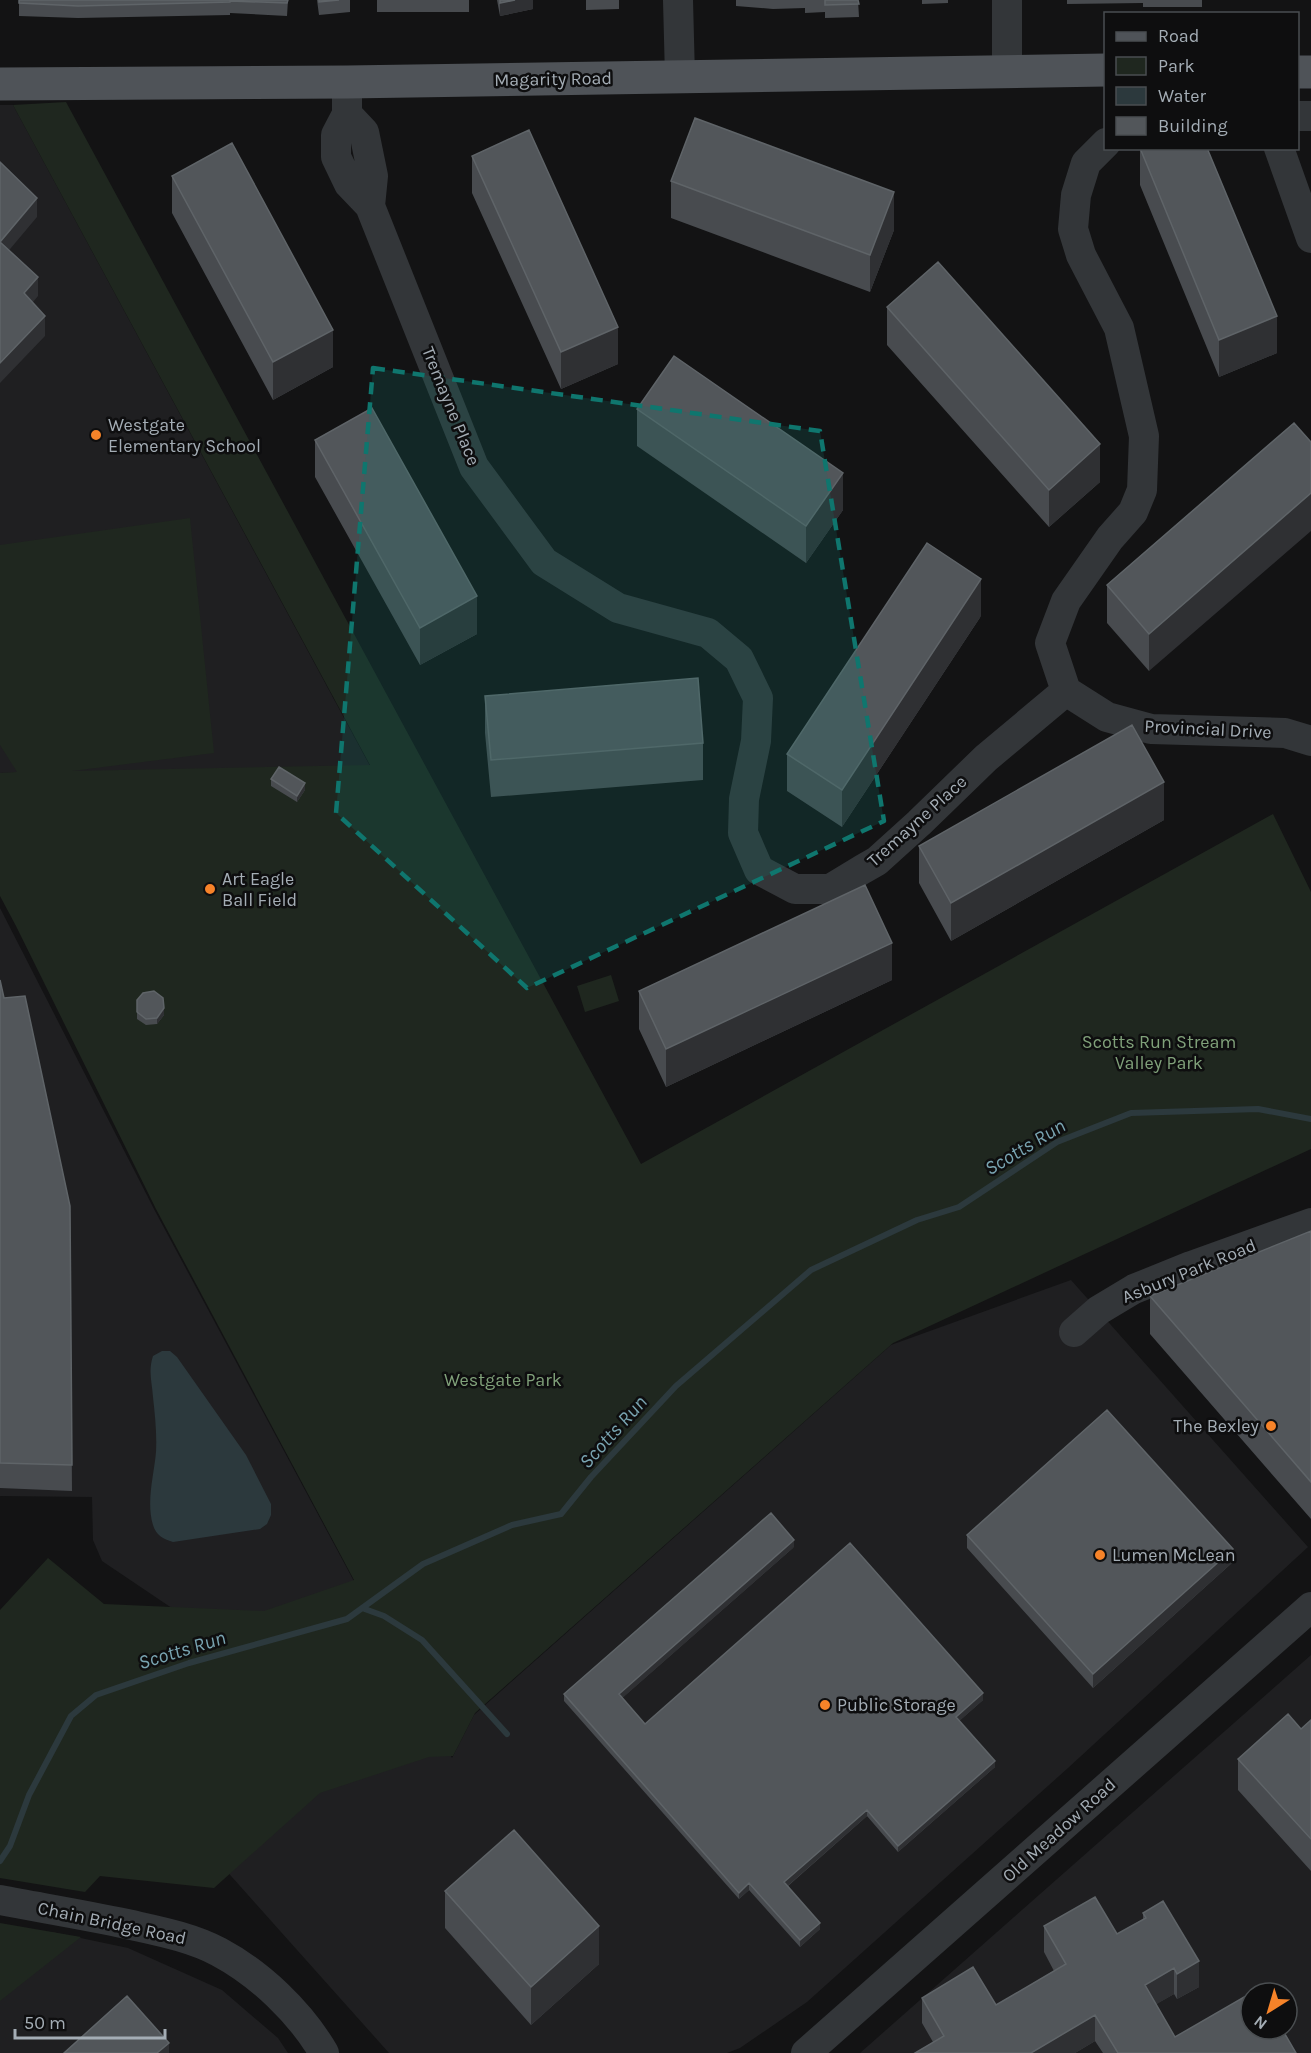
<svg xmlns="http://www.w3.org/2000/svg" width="1311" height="2053" font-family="Karla,sans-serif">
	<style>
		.built { fill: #1f1f21; fill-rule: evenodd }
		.green { fill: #1f271f }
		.water { fill: #2c393d }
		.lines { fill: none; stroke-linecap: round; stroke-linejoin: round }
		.stream { stroke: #2c393d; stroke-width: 6 }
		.minor { stroke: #333639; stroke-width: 30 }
		.major { stroke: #4f5358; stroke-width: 33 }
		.wall { fill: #484b4f }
		.shaded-wall { fill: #2f3033 }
		.building { fill: #52565a; stroke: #5f6468; stroke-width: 1.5 }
		.marked { fill: #0f766e; fill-opacity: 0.2; stroke: #0f766e; stroke-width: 4.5; stroke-dasharray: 12 8; stroke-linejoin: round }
		.poi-dot { fill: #f68329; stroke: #0e0e0f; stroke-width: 2 }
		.labels { text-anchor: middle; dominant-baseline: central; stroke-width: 5; stroke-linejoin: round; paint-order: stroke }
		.street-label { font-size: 18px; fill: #a4adb5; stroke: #0e0e0f }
		.poi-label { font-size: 18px; fill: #a4adb5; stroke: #0e0e0f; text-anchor: start }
		.park-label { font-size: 18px; fill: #80a17a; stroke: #0e0e0f }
		.water-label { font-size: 20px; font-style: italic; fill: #79a4b1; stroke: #0e0e0f }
	</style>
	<rect width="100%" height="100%" fill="#131314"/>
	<!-- built -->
	<path class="built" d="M0 105H13L370 766 0 773Z
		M0 908 155 1211 356 1585 267 1615 200 1627 102 1561 93 1540 92 1497 0 1496Z
		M1071 1280 1308 1547 1068 1768 807 2002 740 2048 727 2053H389L191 1831 426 1710 452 1758 474 1715 891 1345Z
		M1311 1655V2053H860ZM1251 1993H1287V2029H1251Z
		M52 1932 128 1948 222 1990 278 2038 288 2053H0V1984Z"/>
	<!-- green -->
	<path class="green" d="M66 102 641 1164 1273 814 1311 892V1149L893 1343 475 1713 453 1756 429 1757 320 1793 214 1888 100 1876 85 1892 0 1878V1610L48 1558 104 1604 264 1611 354 1580 156 1209 16 926 0 896V773L17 772 0 745V545L190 518 214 753 72 771 370 765 13 105Z
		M611 975 619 1001 585 1012 577 986Z
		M0 1923 81 1937 0 2001Z"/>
	<!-- water -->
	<path class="water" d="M162 1351H170L177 1357 246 1455 271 1504V1515L267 1524 260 1529 173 1542C163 1539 156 1535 153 1525 146 1502 154 1475 156 1452 157 1434 155 1415 153 1397 152 1382 148 1371 153 1356Z"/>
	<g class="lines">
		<!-- stream -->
		<path class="stream" d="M362 1608 384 1616 422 1640 507 1734
			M0 1861 10 1846 29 1795 71 1716 96 1695 189 1663 347 1619 423 1564 512 1525 561 1514 591 1477 676 1386 811 1270 917 1220 959 1207 1057 1142 1131 1113 1258 1109 1311 1119"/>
		<!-- minor -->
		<path class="minor" d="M678 0 680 77
			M1007 0V72
			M347 82V114L336 135V157L349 184 370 206 474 467 544 562 618 608 708 633 739 659 758 698 756 741 744 799 743 833 759 870 795 889H830L863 869 877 861 919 823 986 758 1066 691
			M347 114 364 132 373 176 370 206
			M1298 116H1311
			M1106 143 1086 163 1076 195 1073 229 1081 255 1119 328 1144 436 1142 490 1133 512 1110 538 1066 601 1050 643 1066 691 1107 717 1151 729 1285 733 1311 741
			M1279 148 1311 238
			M1074 1332 1099 1310 1134 1289 1191 1266 1311 1223
			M0 1900C42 1908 85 1915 127 1924 158 1931 191 1937 219 1952 260 1974 300 2012 324 2053
			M806 2053 1311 1607"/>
		<!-- major -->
		<path class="major" d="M1298 72H1311
			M0 84 347 82 1106 70"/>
	</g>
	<!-- wall -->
	<path class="wall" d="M19 0H288L287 16 230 13V15L78 18 19 16Z
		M317 0H350V12L319 15Z
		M377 0H469V12H377Z
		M497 0H533V9L500 16Z
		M586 0H619V9L586 10Z
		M736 0H858L859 17 825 18V12L805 13V8L773 9 736 6Z
		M922 0H948V3L922 4Z
		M1067 0H1202V7H1143V3L1067 4Z
		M1140 148 1277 353 1219 377 1140 185Z
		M472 156 618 364 561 389 472 193Z
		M172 176 333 367 273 400 172 213Z
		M671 181 894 230 870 292 671 218Z
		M887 307 1100 482 1049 527 887 345Z
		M637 409 843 510 806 563 637 446Z
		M1294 423 1149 671 1107 623V585Z
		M315 440 477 634 420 665 315 477Z
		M981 616 842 827 787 791V754Z
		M485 696 703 743V780L491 797 485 733Z
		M271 779 305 790 297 802 271 786Z
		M1164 820 951 941 919 883V846Z
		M0 980 4 998 70 1206 72 1491 0 1488Z
		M892 980 666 1087 639 1029V991Z
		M137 1000 164 1015 157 1024 146 1025 137 1019Z
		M1311 1231V1519L1150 1334V1296Z
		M967 1535 1233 1562 1093 1688 967 1548Z
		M794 1547 622 1698 645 1724 983 1700 959 1721 995 1767 898 1852 867 1816 788 1886 820 1929 800 1947 749 1890 739 1899 564 1701V1694Z
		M1311 1720V1871L1238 1790V1759L1301 1729Z
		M445 1891 599 1964 531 2025 445 1928Z
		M1143 1913 1199 1987 1177 1999 1174 1994 1156 2004 1175 2037 1296 2053H1103L1095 2041 1075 2053H915L933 2042 922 2023V1998L996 2005 1054 1971 1044 1952V1926L1117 1934 1143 1919Z"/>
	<!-- shaded-wall -->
	<path class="shaded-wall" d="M515 0H533V9L500 16V3Z
		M894 192V230L870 292V255Z
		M37 198V217L0 261V242Z
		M38 277V296L24 313V293Z
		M45 316V336L0 383V363Z
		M1277 316V353L1219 377V340Z
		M618 327V364L561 389V352Z
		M333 330V367L273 400V362Z
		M1100 444V482L1049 527V490Z
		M843 473V510L806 563V526Z
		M1311 493V531L1149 671V634Z
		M981 579V616L842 827V790Z
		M477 596V634L420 665V628Z
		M1164 782V820L951 941V903Z
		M305 783V790L297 802V796Z
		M892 943V980L666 1087V1049Z
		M164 1008V1015L157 1024V1018Z
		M794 1540V1547L619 1701V1694Z
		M1233 1549V1562L1093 1688V1674Z
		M983 1693V1700L956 1724V1717Z
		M995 1761V1767L898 1852V1846Z
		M867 1810V1816L784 1889V1882Z
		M749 1883V1890L739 1899V1893Z
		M820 1923V1929L800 1947V1940Z
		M599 1926V1964L531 2025V1987Z
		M1199 1961V1987L1177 1999V1974Z
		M1174 1968V1994L1145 2011V1985Z
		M1095 2015V2041L1075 2053H1031Z
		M169 2043V2053H157Z"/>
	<!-- building -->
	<path class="building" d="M19 0H288L287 3 230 1V2L78 6 19 3Z
		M319 0H339L319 2Z
		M500 0H515L500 3Z
		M825 0H858L859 4 825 5Z
		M695 118 894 192 870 255 671 181Z
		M529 130 618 327 561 352 472 156Z
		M232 143 333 330 273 362 172 176Z
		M1140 148H1207L1277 316 1219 340Z
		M0 162 37 198 0 242Z
		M0 242 38 277 24 293 45 316 0 363Z
		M938 262 1100 444 1049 490 887 307Z
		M674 356 843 473 806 526 637 409Z
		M372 408 477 596 420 628 315 440Z
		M1294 423 1311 442V493L1149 634 1107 585Z
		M927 543 981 579 842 790 787 754Z
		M698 678 703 743 491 760 485 696Z
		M1132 725 1164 782 951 903 919 846Z
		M279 767 305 783 297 796 271 779Z
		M865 885 892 943 666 1049 639 991Z
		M0 980 4 998 25 996 70 1206 72 1465 0 1463Z
		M154 991 163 998 164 1008 157 1018 146 1019 137 1012V1000L143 993Z
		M1311 1231V1482L1150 1296Z
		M1107 1410 1233 1549 1093 1674 967 1535Z
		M771 1513 794 1540 619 1694 645 1724 850 1543 983 1693 956 1717 995 1761 898 1846 867 1810 784 1882 820 1923 800 1940 749 1883 739 1893 564 1694Z
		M1288 1714 1301 1729 1311 1720V1839L1238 1759Z
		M514 1830 599 1926 531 1987 445 1891Z
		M1095 1897 1117 1934 1146 1918 1143 1913 1163 1901 1199 1961 1177 1974 1174 1968 1145 1985 1175 2037 1251 1993V2029H1282L1296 2053H1118L1095 2015 1031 2053H915L944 2036 922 1998 973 1967 996 2005 1066 1964 1044 1926Z
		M1259 1989 1262 1993H1252Z
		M127 1996 169 2043 157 2053H64Z"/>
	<!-- marked area -->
	<path class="marked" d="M373 368 820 431 884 821 527 988 336 813Z"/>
	<!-- markers -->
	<g class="poi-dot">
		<circle cx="96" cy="435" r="6"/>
		<circle cx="210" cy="889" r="6"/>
		<circle cx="1271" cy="1426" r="6"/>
		<circle cx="1100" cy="1555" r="6"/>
		<circle cx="825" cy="1705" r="6"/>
	</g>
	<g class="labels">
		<!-- street labels -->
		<g class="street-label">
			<text transform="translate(553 79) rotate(-1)">Magarity Road</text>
			<text transform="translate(451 406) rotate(68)">Tremayne Place</text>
			<text transform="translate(1208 729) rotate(3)">Provincial Drive</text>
			<text transform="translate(917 821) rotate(-42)">Tremayne Place</text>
			<text transform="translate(1189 1271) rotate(-22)">Asbury Park Road</text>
			<text transform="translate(1059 1830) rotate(-42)">Old Meadow Road</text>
			<text transform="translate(112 1923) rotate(12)">Chain Bridge Road</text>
		</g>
		<!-- poi labels -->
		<g class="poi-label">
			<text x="108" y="425">Westgate<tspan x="108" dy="21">Elementary School</tspan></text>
			<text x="222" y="879">Art Eagle<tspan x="222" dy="21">Ball Field</tspan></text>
			<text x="1259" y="1426" text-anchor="end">The Bexley</text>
			<text x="1112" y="1555">Lumen McLean</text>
			<text x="837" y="1705">Public Storage</text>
		</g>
		<!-- park labels -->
		<g class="park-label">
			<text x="1159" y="1042">Scotts Run Stream<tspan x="1159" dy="21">Valley Park</tspan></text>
			<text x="503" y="1380">Westgate Park</text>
		</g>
		<!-- water labels -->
		<g class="water-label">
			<text transform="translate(1025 1147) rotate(-31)">Scotts Run</text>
			<text transform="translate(613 1432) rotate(-48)">Scotts Run</text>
			<text transform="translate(182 1650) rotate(-17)">Scotts Run</text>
		</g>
	</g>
	<!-- legend -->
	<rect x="1104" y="12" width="195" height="138" fill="#0e0e0f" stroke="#4a4e51" stroke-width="1.5"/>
	<rect x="1116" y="32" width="30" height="9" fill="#4f5358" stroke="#4a4e51" stroke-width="1.5"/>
	<text x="1158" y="42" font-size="18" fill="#a4adb5">Road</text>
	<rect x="1116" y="57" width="30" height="18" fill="#1f271f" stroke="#4a4e51" stroke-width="1.5"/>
	<text x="1158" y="72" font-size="18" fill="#a4adb5">Park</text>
	<rect x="1116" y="87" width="30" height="18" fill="#2c393d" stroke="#4a4e51" stroke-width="1.5"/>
	<text x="1158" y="102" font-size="18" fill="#a4adb5">Water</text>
	<rect x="1116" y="117" width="30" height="18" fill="#52565a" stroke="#4a4e51" stroke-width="1.5"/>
	<text x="1158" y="132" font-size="18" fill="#a4adb5">Building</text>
	<!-- north arrow -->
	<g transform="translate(1269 2011) rotate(217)"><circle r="28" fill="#0e0e0f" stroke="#4a4e51" stroke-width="1.5"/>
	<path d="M0-4.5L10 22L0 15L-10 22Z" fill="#f68329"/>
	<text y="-9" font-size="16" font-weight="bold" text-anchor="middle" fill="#a4adb5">N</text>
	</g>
	<!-- scale -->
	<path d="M15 2029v9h150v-9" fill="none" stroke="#a4adb5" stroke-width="3"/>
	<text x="24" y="2029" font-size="18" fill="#a4adb5" stroke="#0e0e0f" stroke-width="4.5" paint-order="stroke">50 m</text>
</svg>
